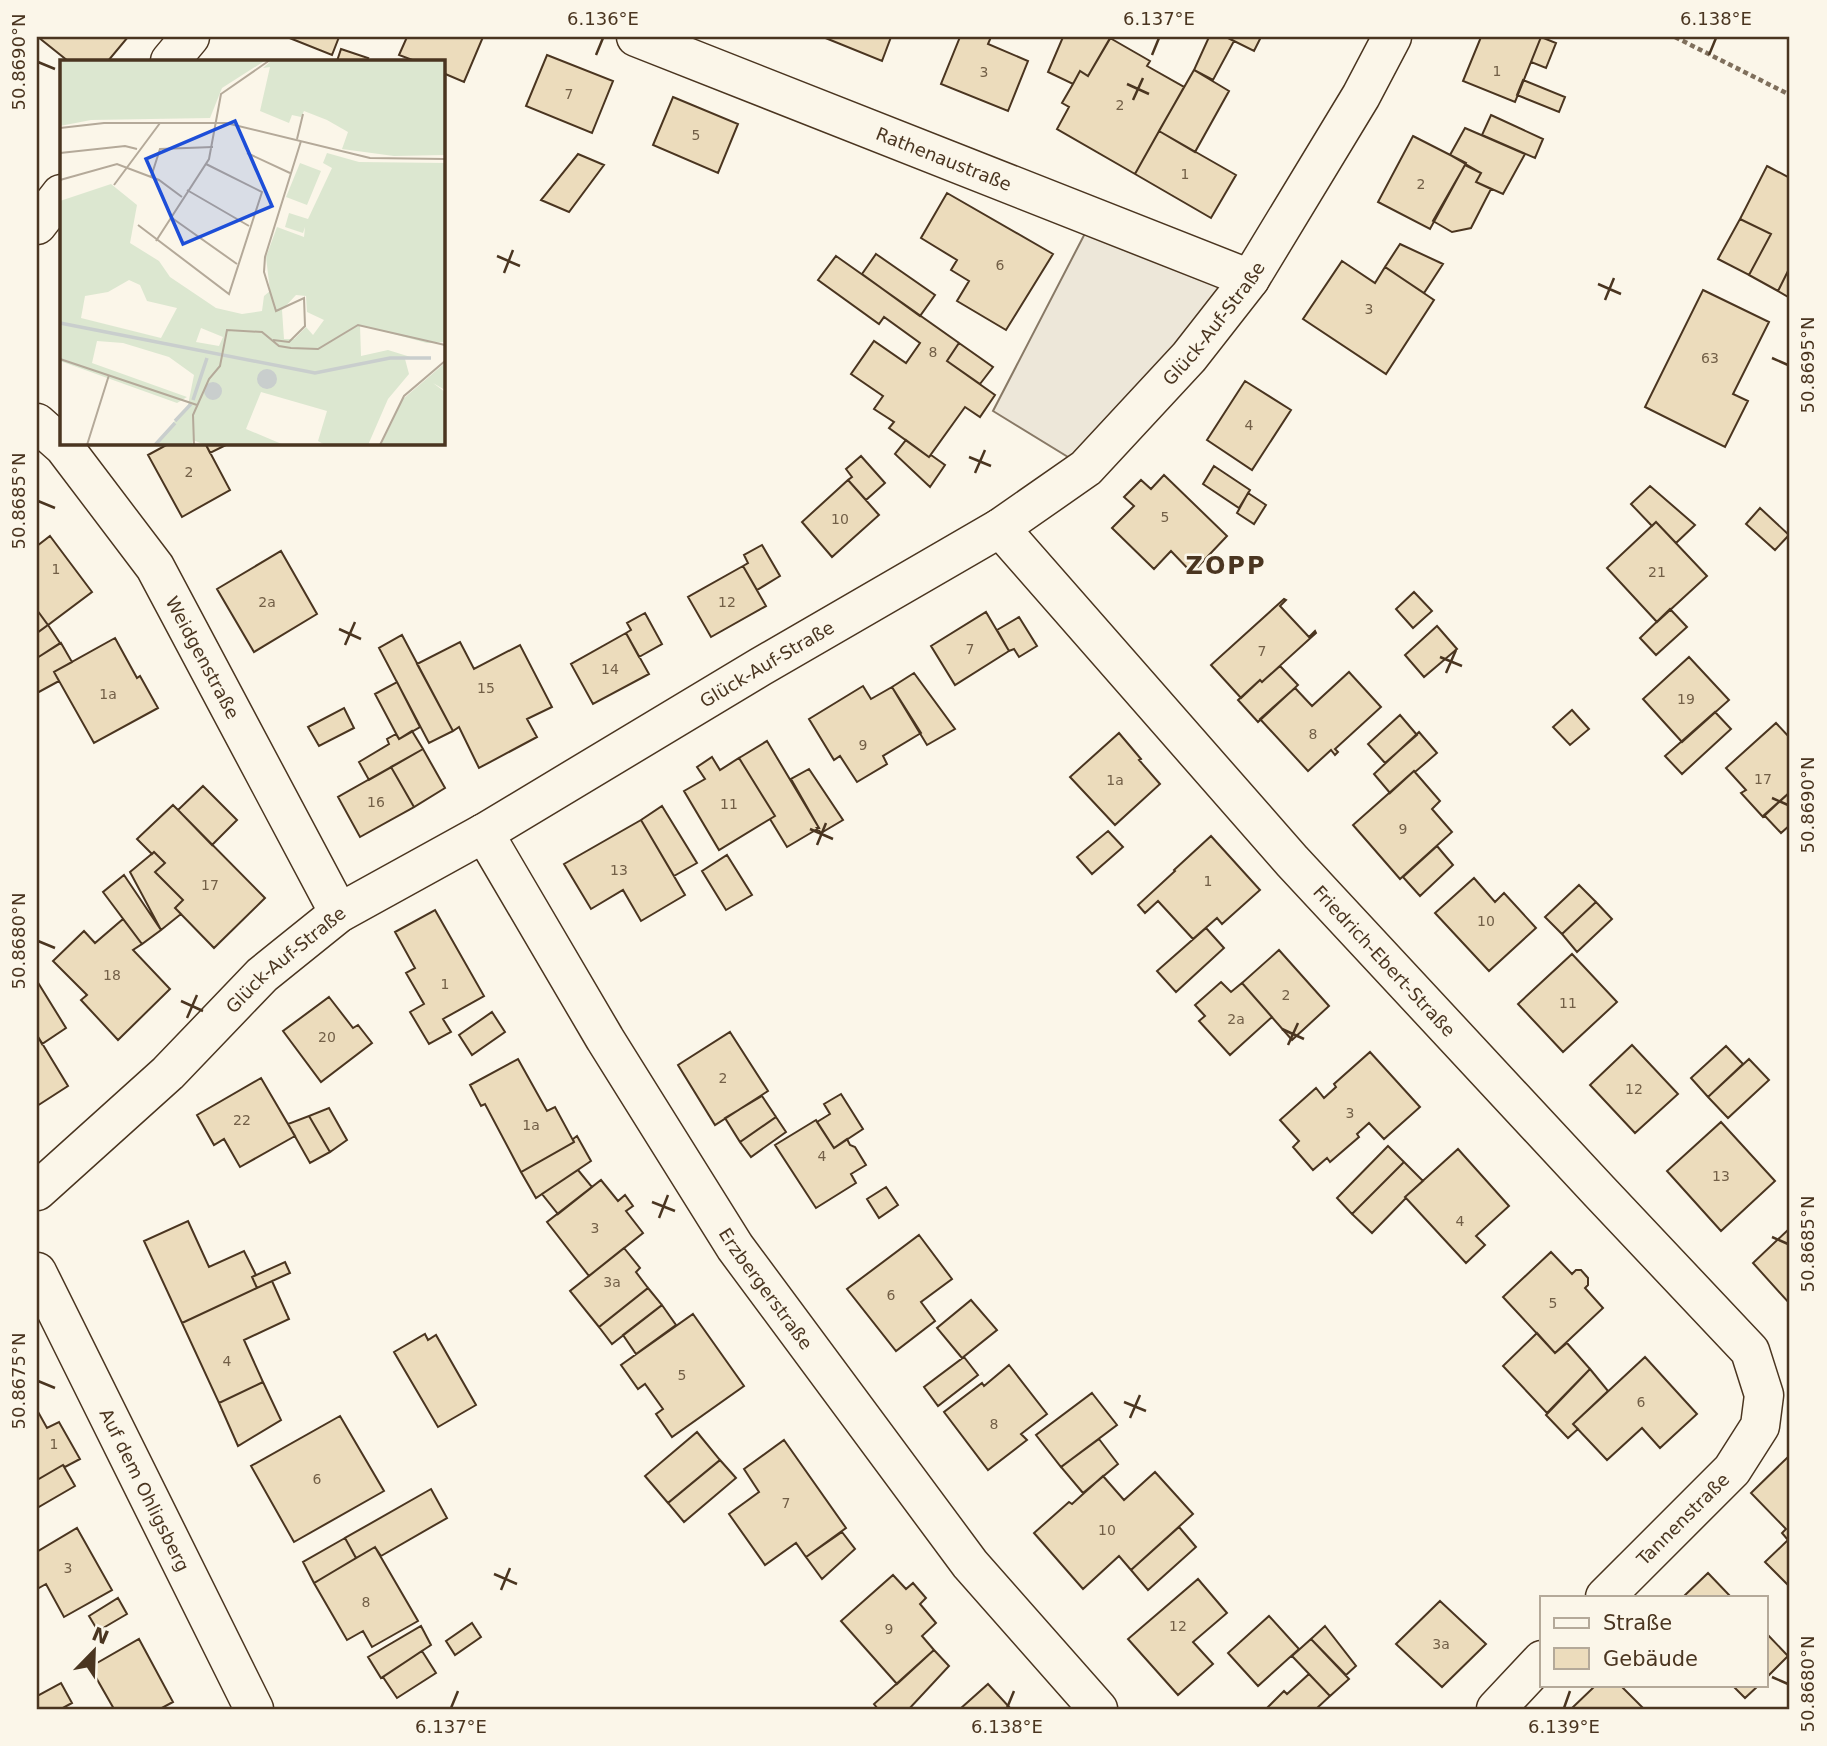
<svg xmlns="http://www.w3.org/2000/svg" width="1827" height="1746" font-family="'DejaVu Sans',sans-serif">
	<style>
		.parking { fill: #ede7d9; stroke: #887966; stroke-width: 2 }
		.building { fill: #ecdcbc; stroke: #4a3520; stroke-width: 2 }
		.lines { fill: none; stroke-linecap: round; stroke-linejoin: round }
		.street-casing { stroke: #4a3520; stroke-width: 41 }
		.path { stroke: #7f6f5c; stroke-width: 4.5; stroke-dasharray: 5 3.5; stroke-linecap: butt }
		.street { stroke: #fbf6e9; stroke-width: 38 }
		.ticks { fill: none; stroke: #4a3520; stroke-width: 2.5 }
		.labels { text-anchor: middle; dominant-baseline: central; stroke-width: 5; stroke-linejoin: round; paint-order: stroke }
		.number-label { font-size: 14px; fill: #725f47 }
		.street-label { font-size: 18px; fill: #4a3520; stroke: #fbf6e9 }
		.district-label { font-size: 24px; font-weight: bold; letter-spacing: 2px; fill: #4a3520; stroke: #fbf6e9 }
		.inset-river { fill: none; stroke: #c9cecd; stroke-width: 3.5 }
		.inset-road { fill: none; stroke: #b4a999; stroke-width: 2 }
		.view { fill: #1d4ed8; fill-opacity: 0.15; stroke: #1d4ed8; stroke-width: 3.5 }
		.inset-edge { fill: none; stroke: #4a3520; stroke-width: 3.5 }
		.neatline { fill: none; stroke: #4a3520; stroke-width: 2.5 }
		.ticks-label { font-size: 18px; text-anchor: middle; fill: #4a3520 }
	</style>
	<rect width="100%" height="100%" fill="#fbf6e9"/>
	<!-- parking -->
	<path class="parking" d="M1094 216 1250 279 1086 468 993 411Z"/>
	<!-- building -->
	<path class="building" d="M38 37H128L108 61H68Z
		M287 37H339L332 55Z
		M407 37H483L464 82 443 73V61H415L399 55Z
		M823 37H891L882 61Z
		M960 37H991L988 44 1028 61 1008 111 941 84Z
		M1063 37H1111L1088 76 1080 71 1073 84 1048 72Z
		M1209 37H1226L1234 41 1213 80 1194 70Z
		M1226 37H1261L1254 51Z
		M1481 37H1541L1515 102 1463 81Z
		M1541 37 1556 43 1546 68 1531 62Z
		M1110 38 1150 61 1147 66 1184 87 1135 174 1057 129 1069 107 1062 103 1073 84 1080 71 1088 76Z
		M341 49 368 58 366 61H337Z
		M547 55 613 81 592 133 526 106Z
		M1194 70 1229 91 1195 152 1159 131Z
		M1523 80 1565 97 1559 112 1517 95Z
		M673 97 738 124 718 173 653 145Z
		M1491 115 1543 139 1535 158 1482 135Z
		M1465 128 1525 154 1503 194 1476 182 1481 173 1450 155Z
		M1159 131 1236 175 1211 218 1135 174Z
		M1413 136 1466 163 1430 229 1378 202Z
		M578 154 604 165 569 212 541 200Z
		M1465 165 1481 173 1476 182 1491 189 1471 228 1452 232 1433 221Z
		M1767 166 1790 178V267L1778 291 1749 275 1771 234 1740 219Z
		M947 193 1053 254 1006 330 957 301 969 281 951 270 957 260 921 238Z
		M1740 219 1771 234 1749 275 1718 259Z
		M1400 244 1443 264 1424 293 1385 267Z
		M876 254 935 295 920 316 862 274Z
		M836 256 959 343 947 361 995 395 980 417 965 407 929 457 889 428 894 422 874 409 883 396 851 374 874 341 906 363 920 343 884 317 879 324 818 280Z
		M1342 261 1375 283 1385 267 1434 300 1386 374 1303 319Z
		M1790 267V298L1778 291Z
		M1703 290 1769 322 1733 394 1748 401 1725 447 1645 407Z
		M959 343 993 367 980 384 947 361Z
		M1245 381 1291 410 1252 470 1207 440Z
		M906 440 929 457 931 455 945 465 930 487 895 454Z
		M170 443H205L230 490 182 517 148 455Z
		M205 443H230L210 453Z
		M861 456 885 483 866 500 848 480 852 477 846 469Z
		M1214 466 1250 490 1239 508 1203 484Z
		M1164 475 1227 536 1192 573 1171 551 1154 569 1112 528 1134 506 1124 497 1141 480 1151 489Z
		M848 480 879 515 832 557 802 522Z
		M1650 486 1695 525 1676 543 1656 522 1652 526 1631 504Z
		M1248 493 1266 505 1254 524 1237 513Z
		M1760 508 1789 535 1775 550 1746 524Z
		M1656 522 1707 576 1657 622 1607 568Z
		M50 536 92 592 48 625 37 610V546Z
		M762 545 780 576 757 590 743 566 748 563 744 555Z
		M281 551 317 614 254 652 217 589Z
		M743 566 766 606 711 637 688 597Z
		M1414 592 1432 611 1413 628 1396 609Z
		M1284 599 1286 600 1280 606 1309 637 1315 631 1316 633 1262 682 1260 680 1241 698 1211 665Z
		M1670 609 1687 627 1656 655 1640 638Z
		M37 610 48 625 37 633Z
		M986 612 1009 651 955 685 931 646Z
		M645 613 662 644 639 657 626 633 631 630 627 623Z
		M1019 617 1037 646 1019 657 1014 649 1009 651 997 630Z
		M48 625 60 643 37 658V633Z
		M1437 626 1457 649 1424 677 1405 655Z
		M626 633 649 674 593 704 571 664Z
		M402 635 453 731 429 743 379 648Z
		M115 638 137 678 140 676 158 708 94 743 54 672Z
		M460 642 474 669 520 645 552 707 527 719 537 737 479 768 459 727 453 731 417 664Z
		M61 643 72 662 54 672 59 681 37 693V658Z
		M1689 657 1729 700 1682 742 1643 699Z
		M1280 666 1298 685 1258 722 1238 700 1260 680 1262 682Z
		M1349 672 1381 707 1335 749 1338 752 1335 755 1331 750 1308 771 1260 719 1295 688 1312 706Z
		M914 673 955 729 927 745 892 687Z
		M397 682 420 727 399 739 375 694Z
		M863 686 871 699 892 687 921 733 883 756 887 764 857 782 840 756 834 760 809 719Z
		M344 708 354 728 319 746 308 727Z
		M1572 710 1589 729 1570 745 1553 727Z
		M1715 712 1731 729 1682 774 1665 756Z
		M1400 715 1417 735 1385 763 1368 744Z
		M1776 723 1790 738V792L1763 817 1741 793 1746 790 1726 768Z
		M412 731 423 749 369 780 359 762 389 744 387 739 396 734 399 739Z
		M1419 732 1437 753 1415 772 1414 771 1390 793 1374 774Z
		M1119 733 1141 759 1139 760 1160 784 1115 825 1070 777Z
		M767 741 819 828 787 847 770 819 775 816 739 758Z
		M423 749 445 788 414 807 391 767Z
		M712 757 720 770 739 758 775 816 719 850 684 791 705 779 697 767Z
		M391 767 414 807 360 837 338 797Z
		M809 769 843 820 821 833 817 828H819L791 779Z
		M1414 771 1440 801 1432 809 1452 832 1400 879 1353 825Z
		M203 786 237 820 212 845 178 810Z
		M1790 792V825L1781 833 1764 815Z
		M173 805 265 898 214 948 175 908 183 900 155 872 165 863 154 852 152 854 137 839Z
		M662 806 697 863 674 876 641 820Z
		M641 820 685 895 641 921 623 890 591 909 564 864Z
		M1108 831 1123 847 1092 874 1077 857Z
		M1211 836 1260 890 1222 924 1217 918 1193 939 1158 901 1145 913 1138 905 1175 871 1174 870Z
		M1437 846 1453 865 1420 896 1403 877Z
		M154 852 165 863 155 872 183 900 175 908 181 914 161 930 130 872Z
		M727 855 752 895 726 910 702 871Z
		M124 875 161 930 142 944 103 892Z
		M1474 878 1495 902 1504 893 1536 928 1489 971 1435 913Z
		M1579 885 1596 902 1562 934 1545 917Z
		M1596 902 1612 919 1577 952 1562 934Z
		M435 910 484 996 443 1019 451 1032 429 1044 410 1012 424 1004 406 973 415 968 395 932Z
		M123 919 142 944 133 950 170 989 118 1040 81 1000 87 995 53 961 84 931 95 943Z
		M1206 928 1224 948 1176 992 1157 971Z
		M1279 950 1329 1006 1292 1040 1242 983Z
		M1572 954 1617 1002 1563 1052 1518 1004Z
		M37 981 66 1028 42 1044 37 1035Z
		M1221 982 1231 992 1242 983 1272 1017 1230 1055 1199 1021 1205 1016 1195 1005Z
		M329 997 353 1028 358 1025 372 1043 321 1082 283 1031Z
		M492 1012 505 1032 472 1055 459 1035Z
		M730 1032 768 1091 715 1125 678 1065Z
		M37 1035 68 1086 37 1106Z
		M1632 1045 1678 1094 1635 1133 1590 1085Z
		M1726 1046 1743 1064 1708 1097 1691 1078Z
		M1370 1052 1420 1107 1384 1139 1369 1123 1357 1134 1359 1137 1330 1162 1327 1158 1313 1170 1293 1147 1299 1141 1280 1120 1316 1088 1324 1098 1336 1087 1334 1084Z
		M518 1059 547 1111 555 1107 574 1142 521 1172 485 1104 481 1106 470 1085Z
		M1749 1059 1769 1080 1728 1118 1708 1097Z
		M261 1078 295 1136 240 1167 224 1139 214 1145 197 1115Z
		M841 1094 863 1129 834 1148 817 1122 830 1114 824 1104Z
		M762 1096 776 1117 740 1142 725 1118Z
		M329 1108 347 1140 330 1152 309 1116Z
		M309 1116 330 1152 310 1163 288 1124Z
		M776 1117 786 1132 751 1157 740 1142Z
		M816 1120 834 1148 847 1139 850 1145 855 1147 866 1165 851 1174 856 1183 816 1208 775 1145Z
		M1721 1122 1775 1181 1721 1231 1667 1171Z
		M577 1136 591 1161 536 1198 521 1172 574 1142 573 1139Z
		M1388 1146 1404 1162 1352 1214 1337 1198Z
		M1458 1149 1509 1206 1476 1236 1485 1245 1466 1263 1405 1197Z
		M1404 1162 1423 1181 1405 1197 1406 1198 1372 1233 1352 1214Z
		M578 1170 592 1187 558 1214 542 1194Z
		M601 1180 618 1201 625 1195 633 1206 626 1211 643 1233 589 1276 547 1222Z
		M886 1187 898 1205 879 1218 867 1199Z
		M188 1221 209 1267 244 1251 256 1275 252 1277 257 1288 182 1323 144 1241Z
		M1790 1228V1304L1753 1263Z
		M919 1235 952 1279 921 1302 935 1321 896 1351 847 1289Z
		M624 1248 640 1268 636 1272 648 1288 599 1327 570 1291Z
		M1551 1252 1572 1274 1576 1270H1581L1588 1278V1285L1585 1288 1603 1308 1555 1353 1503 1297Z
		M285 1262 290 1273 257 1288 252 1277Z
		M272 1281 289 1319 244 1340 263 1382 219 1403 182 1323Z
		M648 1288 662 1305 612 1344 599 1327Z
		M971 1300 997 1330 962 1358 937 1328Z
		M662 1305 676 1325 636 1354 623 1335Z
		M693 1314 744 1386 672 1437 656 1414 663 1409 645 1384 638 1389 621 1365Z
		M1537 1333 1555 1353 1567 1343 1590 1369 1547 1413 1503 1366Z
		M425 1334 428 1340 436 1335 476 1405 438 1427 394 1352Z
		M964 1357 978 1375 938 1406 924 1387Z
		M1645 1357 1697 1414 1660 1448 1642 1428 1607 1460 1573 1424Z
		M1009 1365 1047 1414 1021 1434 1027 1440 988 1470 944 1412 982 1383 984 1386Z
		M1590 1369 1608 1391 1573 1424 1578 1429 1568 1438 1546 1415Z
		M263 1382 281 1420 238 1446 219 1403Z
		M1092 1393 1117 1425 1061 1467 1036 1435Z
		M37 1410 47 1428 59 1422 80 1459 65 1467 63 1465 37 1480Z
		M340 1416 384 1491 294 1542 251 1466Z
		M697 1432 720 1460 668 1503 645 1476Z
		M1099 1439 1118 1464 1083 1493 1061 1467Z
		M784 1440 846 1528 806 1557 796 1543 765 1565 729 1514 759 1492 744 1469Z
		M1790 1455V1587L1765 1562 1788 1540 1782 1533 1786 1529 1751 1493Z
		M720 1460 736 1478 684 1522 668 1503Z
		M63 1465 75 1486 37 1508V1480Z
		M1155 1472 1193 1514 1131 1570 1119 1556 1083 1589 1034 1533 1069 1502 1072 1504 1103 1476 1124 1500Z
		M431 1489 447 1518 381 1556 375 1547 356 1558 345 1538Z
		M1179 1527 1196 1547 1148 1590 1131 1570Z
		M77 1528 112 1590 64 1617 46 1584 37 1589V1549L38 1551Z
		M842 1532 855 1549 822 1579 806 1557Z
		M345 1538 356 1558 314 1583 303 1562Z
		M375 1547 418 1621 372 1647 363 1631 347 1640 314 1583Z
		M1708 1573 1731 1597H1683Z
		M893 1575 906 1589 913 1583 926 1598 920 1604 936 1623 922 1636 934 1650 897 1684 841 1621Z
		M1198 1579 1227 1613 1193 1642 1213 1664 1178 1695 1128 1639Z
		M118 1598 127 1614 98 1631 89 1616Z
		M1440 1601 1486 1644 1442 1687 1396 1644Z
		M1269 1616 1299 1649 1258 1686 1228 1653Z
		M472 1623 481 1637 455 1655 446 1641Z
		M421 1626 431 1645 381 1678 368 1657Z
		M1325 1626 1356 1666 1346 1675 1311 1639Z
		M1766 1633 1788 1656 1766 1678Z
		M139 1639 173 1702 160 1709H114L90 1667Z
		M1311 1639 1349 1679 1330 1696 1292 1656Z
		M934 1650 949 1666 909 1709H878L874 1704Z
		M422 1651 436 1673 397 1698 383 1677Z
		M1309 1674 1330 1696 1316 1709H1266L1284 1691 1287 1694Z
		M61 1683 72 1703 61 1709H37V1696Z
		M988 1684 1011 1709H960Z
		M1596 1685H1620L1644 1709H1571Z
		M1732 1685H1759L1745 1698Z"/>
	<g class="lines">
		<!-- street casing -->
		<g class="street-casing">
			<g id="street">
				<path id="s1" d="M636 37 1250 279"/>
				<path d="M170 61 190 37"/>
				<path d="M37 225 61 194"/>
				<path id="s2" d="M37 423 64 447 155 567 339 913"/>
				<path id="s3" d="M1000 528 1292 861 1599 1191 1750 1351 1764 1395 1760 1426 1732 1470 1605 1597"/>
				<path id="s4" d="M484 833 605 1039 735 1247 970 1564 1098 1709"/>
				<path id="s5" d="M37 1191 168 1073 262 975 339 913 484 833 760 667 1000 528 1086 468 1189 357 1250 279 1361 96 1392 37"/>
				<path id="s6" d="M37 1272 254 1709"/>
				<path d="M1496 1709 1542 1660"/>
			</g>
		</g>
		<!-- path -->
		<path class="path" d="M1675 37 1790 95"/>
		<!-- street -->
		<use href="#street" class="street"/>
	</g>
	<!-- ticks -->
	<path class="ticks" d="M596 55 603 38M1152 55 1159 38M1709 55 1716 38M38 62 55 69M1127 84 1149 94M1133 100 1143 78M497 256 520 266M504 273 513 250M1598 284 1621 294M1605 300 1614 278M1772 358 1788 365M969 457 991 466M975 473 985 450M38 501 55 508M339 629 361 639M345 645 355 622M1440 657 1462 666M1446 673 1456 650M1772 798 1788 805M810 829 833 839M817 845 826 823M38 941 55 948M181 1001 203 1011M187 1018 197 995M1282 1029 1304 1039M1288 1045 1298 1023M652 1202 675 1211M659 1218 668 1195M1772 1237 1788 1244M38 1381 55 1388M1124 1402 1146 1411M1130 1418 1140 1395M494 1574 517 1584M501 1590 510 1568M1772 1677 1788 1684M451 1708 458 1691M1007 1708 1014 1691M1564 1708 1570 1691"/>
	<g class="labels">
		<!-- number labels -->
		<g class="number-label">
			<text x="1497" y="71">1</text>
			<text x="984" y="72">3</text>
			<text x="569" y="94">7</text>
			<text x="1120" y="105">2</text>
			<text x="696" y="135">5</text>
			<text x="1185" y="174">1</text>
			<text x="1421" y="184">2</text>
			<text x="1000" y="265">6</text>
			<text x="1369" y="309">3</text>
			<text x="933" y="352">8</text>
			<text x="1710" y="358">63</text>
			<text x="1249" y="425">4</text>
			<text x="189" y="472">2</text>
			<text x="1165" y="517">5</text>
			<text x="840" y="519">10</text>
			<text x="56" y="569">1</text>
			<text x="1657" y="572">21</text>
			<text x="267" y="602">2a</text>
			<text x="727" y="602">12</text>
			<text x="970" y="649">7</text>
			<text x="1262" y="651">7</text>
			<text x="610" y="669">14</text>
			<text x="486" y="688">15</text>
			<text x="108" y="694">1a</text>
			<text x="1686" y="699">19</text>
			<text x="1313" y="734">8</text>
			<text x="863" y="745">9</text>
			<text x="1763" y="779">17</text>
			<text x="1115" y="780">1a</text>
			<text x="376" y="802">16</text>
			<text x="729" y="804">11</text>
			<text x="1403" y="829">9</text>
			<text x="619" y="870">13</text>
			<text x="1208" y="881">1</text>
			<text x="210" y="885">17</text>
			<text x="1486" y="921">10</text>
			<text x="112" y="975">18</text>
			<text x="445" y="984">1</text>
			<text x="1286" y="995">2</text>
			<text x="1568" y="1003">11</text>
			<text x="1236" y="1019">2a</text>
			<text x="327" y="1037">20</text>
			<text x="723" y="1078">2</text>
			<text x="1634" y="1089">12</text>
			<text x="1350" y="1113">3</text>
			<text x="242" y="1120">22</text>
			<text x="531" y="1125">1a</text>
			<text x="822" y="1156">4</text>
			<text x="1721" y="1176">13</text>
			<text x="1460" y="1221">4</text>
			<text x="595" y="1228">3</text>
			<text x="612" y="1282">3a</text>
			<text x="891" y="1295">6</text>
			<text x="1553" y="1303">5</text>
			<text x="227" y="1361">4</text>
			<text x="682" y="1375">5</text>
			<text x="1641" y="1402">6</text>
			<text x="994" y="1424">8</text>
			<text x="54" y="1444">1</text>
			<text x="317" y="1479">6</text>
			<text x="786" y="1503">7</text>
			<text x="1107" y="1530">10</text>
			<text x="68" y="1568">3</text>
			<text x="366" y="1602">8</text>
			<text x="1178" y="1626">12</text>
			<text x="889" y="1629">9</text>
			<text x="1441" y="1644">3a</text>
		</g>
		<!-- street labels -->
		<g class="street-label">
			<text stroke="none"><textPath href="#s1" startOffset="331">Rathenaustraße</textPath></text>
			<text stroke="none"><textPath href="#s5" startOffset="1474">Glück-Auf-Straße</textPath></text>
			<text stroke="none"><textPath href="#s2" startOffset="289">Weidgenstraße</textPath></text>
			<text stroke="none"><textPath href="#s5" startOffset="906">Glück-Auf-Straße</textPath></text>
			<text stroke="none"><textPath href="#s5" startOffset="340">Glück-Auf-Straße</textPath></text>
			<text stroke="none"><textPath href="#s3" startOffset="579">Friedrich-Ebert-Straße</textPath></text>
			<text stroke="none"><textPath href="#s4" startOffset="536">Erzbergerstraße</textPath></text>
			<text stroke="none"><textPath href="#s6" startOffset="243">Auf dem Ohligsberg</textPath></text>
			<text transform="translate(1683 1519) rotate(-45)">Tannenstraße</text>
		</g>
		<!-- district labels -->
		<g class="district-label">
			<text x="1226" y="566">ZOPP</text>
		</g>
	</g>
	<!-- overview -->
	<g transform="translate(60 60)">
		<rect width="385" height="385" fill="#fbf6e9"/>
		<path d="M0 0H206L162 28 150 58 31 60 0 66ZM212 0H385V95L334 96 282 89 288 72 267 60 244 51 241 57 232 55 229 63 200 51 210 7 203 8ZM267 93 299 102 385 103V282L367 283 300 265 301 296 328 290 357 299H345L349 314 328 339 308 385H265L258 381 267 351 201 332 186 369 224 385H145L133 380 132 385H95L128 345 134 315 109 297 63 283 37 281 32 303 127 337 117 343 0 301V141L51 124 77 145 70 183 99 201 110 217 156 248 182 254 202 251 204 236 210 231 206 197 217 167 244 177 245 167 243 173 225 167 229 153 248 159 272 108 263 103ZM69 220 80 225 87 241 117 248 101 278 21 258 25 236 48 232ZM236 235 246 236 247 252 264 260 253 275 246 267 234 279H224L222 250ZM141 268 163 277 159 286 136 282ZM240 103 261 111 247 145 226 137ZM385 303V330L373 323 385 332V385H321L343 339Z" fill="#dce7d0" fill-rule="evenodd"/>
		<path d="M197 319a10 10 0 1 1 20 0a10 10 0 1 1-20 0ZM144 331a9 9 0 1 1 18 0a9 9 0 1 1-18 0Z" fill="#c9cecd"/>
		<path class="inset-river" d="M0 263 255 313 330 298H371M133 340 147 298M115 361 131 344M95 385 115 363"/>
		<path class="inset-road" d="M0 68 44 63H166L310 98 385 99M237 79 243 54M0 93 65 86 77 89M187 93 230 113M91 117 100 89 153 87M0 120 57 104 99 120 122 137M54 125 100 63M127 130 189 166M112 158 177 204M78 165 169 234 202 132 146 104M96 181 149 99 161 34 210 0M213 280 229 282 245 266 244 238 216 251 204 212 205 197 241 81M0 299 137 345M27 385 49 315M134 385 133 355 149 319 160 306 167 270 202 272 219 286 231 288 258 289 298 265 385 285M320 385 344 336 385 301"/>
		<path class="view" d="M175 61 212 146 123 184 86 99Z"/>
		<rect width="385" height="385" class="inset-edge"/>
	</g>
	<!-- border -->
	<rect width="1827" height="1746" fill="none" stroke="#fbf6e9" stroke-width="77"/>
	<!-- legend -->
	<rect x="1540" y="1596" width="228" height="91" fill="#fbf6e9" stroke="#b4a999" stroke-width="2"/>
	<rect x="1554" y="1618" width="35" height="10" fill="#fbf6e9" stroke="#b4a999" stroke-width="2"/>
	<text x="1603" y="1630" font-size="21" fill="#4a3520">Straße</text>
	<rect x="1554" y="1648" width="35" height="21" fill="#ecdcbc" stroke="#b4a999" stroke-width="2"/>
	<text x="1603" y="1666" font-size="21" fill="#4a3520">Gebäude</text>
	<!-- north arrow -->
	<g transform="translate(94 1651) rotate(23)" stroke="#fbf6e9" stroke-width="5" paint-order="stroke">
	<path d="M0-5L12 26L0 18L-12 26Z" fill="#4a3520"/>
	<text y="-10" font-size="19" font-weight="bold" text-anchor="middle" fill="#4a3520">N</text>
	</g>
	<rect x="38" y="38" width="1750" height="1670" class="neatline"/>
	<g class="ticks-label">
		<text x="603" y="25">6.136°E</text>
		<text x="1159" y="25">6.137°E</text>
		<text x="1716" y="25">6.138°E</text>
		<text transform="translate(19 62) rotate(-90)" y="6">50.8690°N</text>
		<text transform="translate(1808 365) rotate(-90)" y="6">50.8695°N</text>
		<text transform="translate(19 501) rotate(-90)" y="6">50.8685°N</text>
		<text transform="translate(1808 805) rotate(-90)" y="6">50.8690°N</text>
		<text transform="translate(19 941) rotate(-90)" y="6">50.8680°N</text>
		<text transform="translate(1808 1244) rotate(-90)" y="6">50.8685°N</text>
		<text transform="translate(19 1381) rotate(-90)" y="6">50.8675°N</text>
		<text transform="translate(1808 1684) rotate(-90)" y="6">50.8680°N</text>
		<text x="451" y="1733">6.137°E</text>
		<text x="1007" y="1733">6.138°E</text>
		<text x="1564" y="1733">6.139°E</text>
	</g>
</svg>
